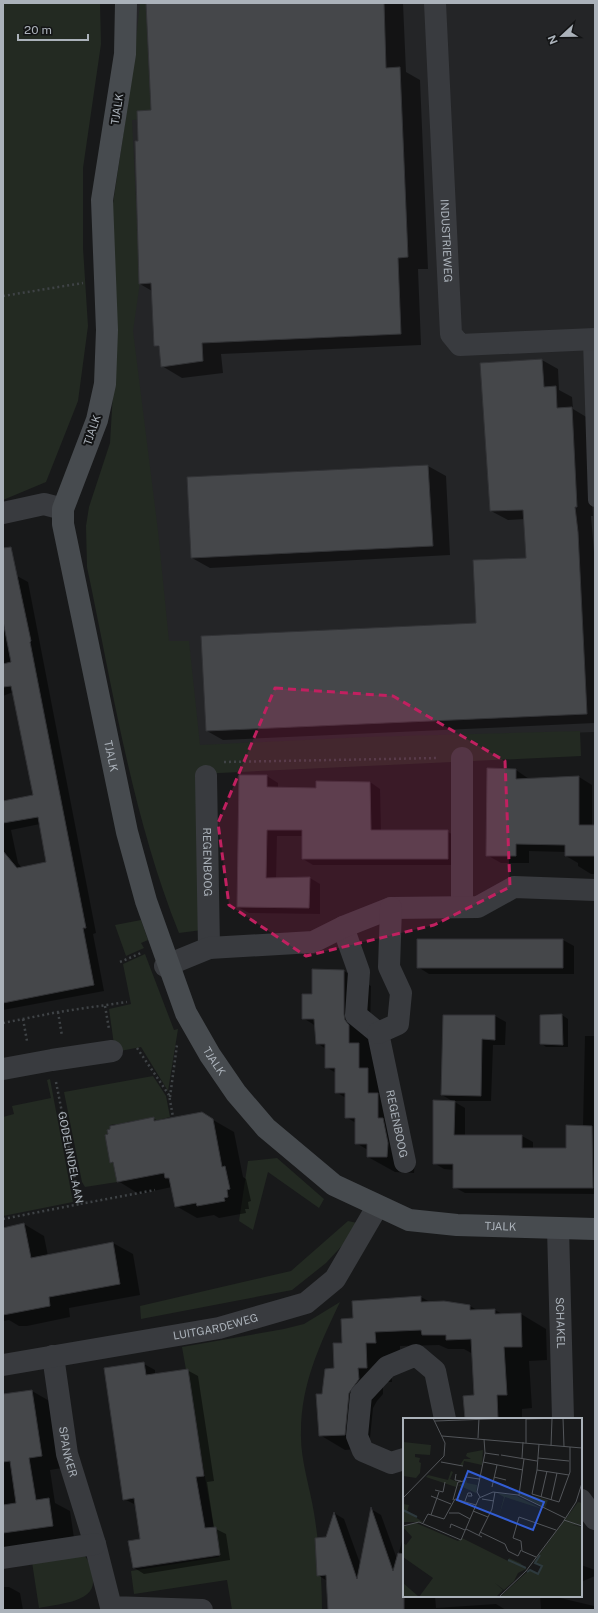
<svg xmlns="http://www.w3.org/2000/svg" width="598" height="1613" font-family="'Public Sans',sans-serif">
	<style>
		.built { fill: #242527 }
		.green { fill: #232a22 }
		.shadow { fill: #0007; fill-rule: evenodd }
		.building { fill: #45474a; stroke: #323336 }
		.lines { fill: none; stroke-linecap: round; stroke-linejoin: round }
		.path { stroke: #3f4346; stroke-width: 2.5; stroke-dasharray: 2 3; stroke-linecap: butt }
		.lane { stroke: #393b3f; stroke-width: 14 }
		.street { stroke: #393b3f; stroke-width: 22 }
		.secondary { stroke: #474b4f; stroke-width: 22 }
		.marked { fill: #c12060; fill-opacity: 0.2; stroke: #c12060; stroke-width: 3; stroke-dasharray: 8 5; stroke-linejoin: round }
		.labels { text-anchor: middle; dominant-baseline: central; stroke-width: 4; stroke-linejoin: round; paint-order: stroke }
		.street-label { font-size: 11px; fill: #abb2ba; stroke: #131415 }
		.inset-river { fill: none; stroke: #2e3a3e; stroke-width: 2 }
		.inset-road { fill: none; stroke: #53565a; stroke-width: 1 }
		.view { fill: #325dd4; fill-opacity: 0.15; stroke: #325dd4; stroke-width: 2 }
		.inset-edge { fill: none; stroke: #abb2ba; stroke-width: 2 }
	</style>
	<rect width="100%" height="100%" fill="#18191a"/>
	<!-- built -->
	<path class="built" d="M128 3H595V732L192 747 138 509 124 183Z"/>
	<!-- green -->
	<path class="green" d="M3 3H100L101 44 83 168V248L88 326 78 401 46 482 3 500Z
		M140 3H146L151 119 132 120 140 282 133 331 158 531 169 641H189L200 745 366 737 580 731 581 756 198 774 202 930 179 933C132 816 113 690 87 567L86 526 89 507 110 443 113 392 112 210 132 76Z
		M141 920 148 940 141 943 144 948 126 956 115 925Z
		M145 954 174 1030 178 1029 168 1091 141 1047 115 1052 109 1009 131 1004 123 964Z
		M153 1076 166 1096 170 1117 154 1121V1118L127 1122V1125L117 1127 116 1124 110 1125V1129L107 1130 108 1134 105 1135 111 1151 108 1152 110 1162H113L117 1182 85 1187 82 1182 64 1092Z
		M50 1079 73 1202 3 1216V1117L14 1114 12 1106 51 1098 47 1080Z
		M277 1158 324 1199 319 1208 268 1172 253 1230 239 1221 248 1161Z
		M348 1221 362 1224 326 1263 292 1290 141 1319 140 1306 291 1271Z
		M340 1302C320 1344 301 1384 301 1432 300 1459 310 1487 314 1513 319 1544 322 1578 322 1610H232L227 1580 134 1594 131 1571 219 1557 182 1347 284 1329 304 1324Z
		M85 1556C91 1564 92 1569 93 1579 96 1603 56 1604 39 1608L32 1562Z"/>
	<!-- shadow -->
	<path class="shadow" d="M147 3H403L406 72 420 80 428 269H418L421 345 221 354 223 373 182 378 162 366 160 348 155 345 152 291 140 284 139 142 152 111Z
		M542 360 558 369 559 390 572 397 573 409 588 418 593 516H591L595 564V723L223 740 207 731 477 624 527 559 525 519 508 520 491 511Z
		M428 466 446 476 450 555 210 568 192 558 188 478Z
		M17 576 28 582 96 933 93 934 104 991 3 1010V794L4 801 34 796 13 692 3 696V579ZM40 824 47 863 22 868 18 863 11 830Z
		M516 770 529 779 579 777 592 785V826H595V874H591L578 866V863L566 856V852L529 851V863H501L487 855Z
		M267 776 278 783V788L317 789 370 782 380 789 381 831 448 832 459 838V865H313L303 859V836H277L276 879 310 878 320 884V914L249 913 238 907Z
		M563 940 574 946V974H429L418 967Z
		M313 970 344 971 371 986 370 1031 415 1159 414 1173 395 1172 368 1157V1150L356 1143V1123L346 1117V1098L336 1092V1073L326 1067V1049L317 1043 316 1026 303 1018 313 995Z
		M562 1015 568 1019V1047H546L541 1043V1016Z
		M495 1016 506 1022 505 1045H493L491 1101H453L465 1108V1136H522L533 1142V1149H567L583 1126 585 1036H595V1194L465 1193 454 1187V1170L444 1169 434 1163 454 1102 442 1095Z
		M201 1113 234 1132 243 1177 246 1179 251 1201 248 1202 249 1209H245L246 1213 219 1218 214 1215 197 1218 176 1206 172 1187 139 1194 118 1181 115 1164 111 1162 153 1118 158 1121Z
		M24 1224 44 1236 48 1256 113 1243 133 1254 140 1295 69 1308 70 1317 27 1326H19L9 1320 3 1321V1228Z
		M421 1297 430 1302 470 1306 477 1310H495L504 1315 521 1314 546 1329 547 1360 529 1361 532 1408 522 1409V1419H466L475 1396 473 1354 464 1349H448L439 1345 400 1346V1357H391L392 1382H383V1394L377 1401 373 1408 369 1448 345 1450 320 1435 323 1395 335 1369 354 1319 353 1302Z
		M144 1364 155 1370V1375L187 1370 198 1376 214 1481 207 1482 214 1528 226 1534 230 1560 144 1574 133 1567 141 1540 136 1505 124 1499Z
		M32 1391 53 1403 62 1468 50 1470 55 1503 70 1511 74 1538 3 1548V1395Z
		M371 1509 381 1515 397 1559 404 1535V1596H435L436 1608 496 1604 506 1610H329L327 1581 318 1575 334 1513 344 1519 361 1566Z
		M581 1565 595 1570V1576L581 1582Z
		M3 1587H9L20 1593 23 1610H3Z
		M540 1596H552L594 1606 595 1610H541Z"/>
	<!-- building -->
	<path class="building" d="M146 3H384L386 68 400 67 408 257 398 258 401 334 202 343 203 361 161 367 159 346H154L151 283 139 284 135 141H138L137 111 151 110Z
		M542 359 544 387 556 386 557 408 572 407 577 507H575L578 532 587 714 206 731 201 636 476 623 473 560 526 558 523 510 490 511 480 363Z
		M428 465 433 546 191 558 187 477Z
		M11 547 31 641 30 642 86 928H83L94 985 3 1003V851L17 868 46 862 38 817 3 823V801L33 795 11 686 3 687V664L11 662 3 621V548Z
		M487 768 516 769V779L579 776V825H595V856H565V845L516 844V856H486Z
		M239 775H267V787L316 788V781L370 782 371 830H448V859H302V830H267L266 878 310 877 309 908 237 907Z
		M417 939H563V968H417Z
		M312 969 344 970V1014L345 1020 349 1025V1043H359V1068H368V1093H378V1118H383L388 1143 387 1157H367V1144H355V1118H345V1093H335V1068H325V1044H316L314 1019H302V994H312Z
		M562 1014 563 1045 540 1044V1015Z
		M443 1015H495V1040L482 1039 481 1096 441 1095Z
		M433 1100 455 1101 454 1135H522V1148H566V1125L592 1126 593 1188H453V1164H433Z
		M202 1112 213 1119 222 1167 225 1166 230 1189 227 1190 228 1197 224 1198 225 1201 197 1206 196 1203 175 1207 169 1178H165L164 1173 117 1182 113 1162 110 1163 105 1135 108 1134 107 1130 110 1129V1126L154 1117V1121Z
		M24 1223 31 1258 113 1242 120 1284 49 1297 50 1306 3 1315V1228Z
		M421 1296V1302L444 1301 470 1305V1310L495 1309V1314L521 1313 522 1347H504L507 1395H497L498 1419H465L463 1396 474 1395 471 1339 446 1340V1335H422L421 1330 375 1332 376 1343H366L367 1368H358L359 1379 349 1393 345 1435 319 1436 316 1394H322L325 1369 334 1368 333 1343H342L341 1319 353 1318 352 1301Z
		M144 1362 146 1375 188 1369 204 1476 196 1477 205 1528 216 1527 220 1555 133 1568 128 1541 140 1539 134 1498 123 1500 104 1368Z
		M32 1390 42 1456 29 1458 36 1500 49 1498 53 1526 3 1533V1505L16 1503 10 1461 3 1462V1394Z
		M371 1507 393 1571 398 1553 404 1554V1610H328L326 1575 317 1576 315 1538 326 1537 334 1512 357 1579Z"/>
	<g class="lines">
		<!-- path -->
		<g class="path">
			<path d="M3 296 83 283"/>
			<path d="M224 762 439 758"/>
			<path d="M120 962 141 953"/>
			<path d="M105 1006 109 1029"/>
			<path d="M58 1012 62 1036"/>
			<path d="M23 1019 27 1041"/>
			<path d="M3 1023 58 1012 127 1002"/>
			<path d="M137 1048 169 1095 173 1117"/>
			<path id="s1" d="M56 1082 80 1204 155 1190"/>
			<path d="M170 1097 177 1045"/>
			<path d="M3 1219 80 1204"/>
		</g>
		<!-- lane -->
		<path class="lane" d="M590 340 595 500"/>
		<!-- street -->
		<g class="street">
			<path id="s2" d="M435 3 451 334 460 345 595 339"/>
			<path d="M3 513 44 504 63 509"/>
			<path id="s3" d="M206 776 209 948"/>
			<path d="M462 907V758"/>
			<path id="s4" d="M343 927 359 972 356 1015 378 1033 405 1162"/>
			<path d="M165 966 209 948 313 942 343 927 391 908 478 907 514 887 595 890"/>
			<path d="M378 1033 398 1024 401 993 389 967 391 908"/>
			<path d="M3 1069 52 1060 112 1051"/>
			<path id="s5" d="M558 1228 563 1419"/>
			<path id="s6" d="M53 1356 67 1454 95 1544 111 1607 202 1610"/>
			<path id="s7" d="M3 1365 219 1328 306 1303 335 1279 377 1207"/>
			<path d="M404 1459 391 1463 363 1451 357 1436 361 1395 387 1367 416 1355 435 1371 445 1419"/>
			<path d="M581 1500 595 1519"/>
			<path d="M3 1558 95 1544"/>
		</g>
		<!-- secondary -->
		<path class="secondary" id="s8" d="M126 3 125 54 102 200 107 330 105 384 97 420 63 509V524L127 832 146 901 186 1013 210 1055 236 1093 266 1128 334 1185 409 1220 457 1225 595 1229"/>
	</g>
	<!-- marked area -->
	<path class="marked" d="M275 688 393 696 505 761 510 887 434 925 306 956 229 905 218 823Z"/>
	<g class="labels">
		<!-- street labels -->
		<g class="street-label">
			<text transform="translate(117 109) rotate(-81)">TJALK</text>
			<text stroke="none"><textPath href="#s2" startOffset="238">INDUSTRIEWEG</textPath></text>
			<text transform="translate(92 430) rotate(-71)">TJALK</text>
			<text stroke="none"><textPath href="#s8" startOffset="767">TJALK</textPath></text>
			<text stroke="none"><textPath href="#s3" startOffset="86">REGENBOOG</textPath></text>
			<text stroke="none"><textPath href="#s8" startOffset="1091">TJALK</textPath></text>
			<text stroke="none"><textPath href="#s4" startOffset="212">REGENBOOG</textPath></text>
			<text stroke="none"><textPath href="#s1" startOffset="77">GODELINDELAAN</textPath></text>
			<text stroke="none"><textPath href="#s8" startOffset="1439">TJALK</textPath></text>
			<text stroke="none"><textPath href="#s5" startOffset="95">SCHAKEL</textPath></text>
			<text stroke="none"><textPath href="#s7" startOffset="216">LUITGARDEWEG</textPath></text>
			<text stroke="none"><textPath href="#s6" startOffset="97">SPANKER</textPath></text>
		</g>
	</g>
	<!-- overview -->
	<g transform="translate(403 1418)">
		<rect width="179" height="179" fill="#18191a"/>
		<path d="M0 24 28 27 27 37 12 36V39L17 40 16 44 18 45 17 55 13 60 0 58ZM80 32 79 47 61 43 60 48 57 47 61 41H68L63 38 64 35ZM48 53 50 54 47 61 55 64 53 69 23 59 25 57 45 62ZM63 60 64 65 74 67 73 75 55 67 62 65ZM94 75 114 78 139 91 102 79 96 98 101 79ZM117 75 145 82 142 90 117 77ZM175 84 179 85V108L169 107 179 109V179H97L126 152 135 156 139 148 131 144ZM0 86 6 87 4 94 20 104H0ZM13 105 55 123 59 120 105 143 106 140 117 145 123 151 115 155 111 163 101 172 92 165 100 172 93 179H16L30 160 0 139V125L3 127 9 119 0 109ZM0 165 15 178V179H0Z" fill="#232a22"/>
		<path class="inset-river" d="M0 92 14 99M105 142 123 150M124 154 127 152 135 156 139 148 132 145 137 137"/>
		<path class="inset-road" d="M160 0 161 29M123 1 159 0M32 3 114 0M39 18 179 30M75 20 76 0M123 25V0M136 26 134 52 129 76 156 84 167 54V29M148 28 149 1M82 35 96 37M98 37 134 43M119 40 120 24M135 40 166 43M38 44 60 48M80 44 120 52M134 52 166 57M53 56 52 62 58 63M91 59 103 62M89 69 94 47M32 72 40 74 42 64M116 77 121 41M28 78 48 86M77 79 74 74 82 35 81 21M138 79 144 53M0 80 41 38 42 25 30 0M79 81 91 83M50 82 55 64 61 63 63 59 76 61M148 82 154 55M62 83 65 75H68L69 78H65M70 93 85 99M46 95H56L67 101M28 97 36 74M161 102 179 108M20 105 25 96 41 101 52 81 73 87M0 108 16 104 58 122 76 80 90 74 115 77 162 100M47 110 48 106 62 112M63 111 79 119M77 114 102 126 105 133 115 138 118 132M76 117 89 91 92 74M133 139 119 133 118 123 110 120 116 99 153 112M96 179 123 153 160 104 173 84 179 65"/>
		<path class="view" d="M65 53 141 84 130 112 54 82Z"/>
		<rect width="179" height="179" class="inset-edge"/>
	</g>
	<!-- border -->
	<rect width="598" height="1613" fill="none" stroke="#abb2ba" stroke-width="8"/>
	<!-- north arrow -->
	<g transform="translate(562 36) rotate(248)" stroke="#131415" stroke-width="3" paint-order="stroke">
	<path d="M0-3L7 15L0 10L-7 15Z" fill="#abb2ba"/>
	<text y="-6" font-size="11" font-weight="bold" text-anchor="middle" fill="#abb2ba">N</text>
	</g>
	<!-- scale -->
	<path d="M18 34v6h70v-6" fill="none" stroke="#abb2ba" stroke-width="2"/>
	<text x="24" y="34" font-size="12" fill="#abb2ba" stroke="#131415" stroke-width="3" paint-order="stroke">20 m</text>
</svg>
